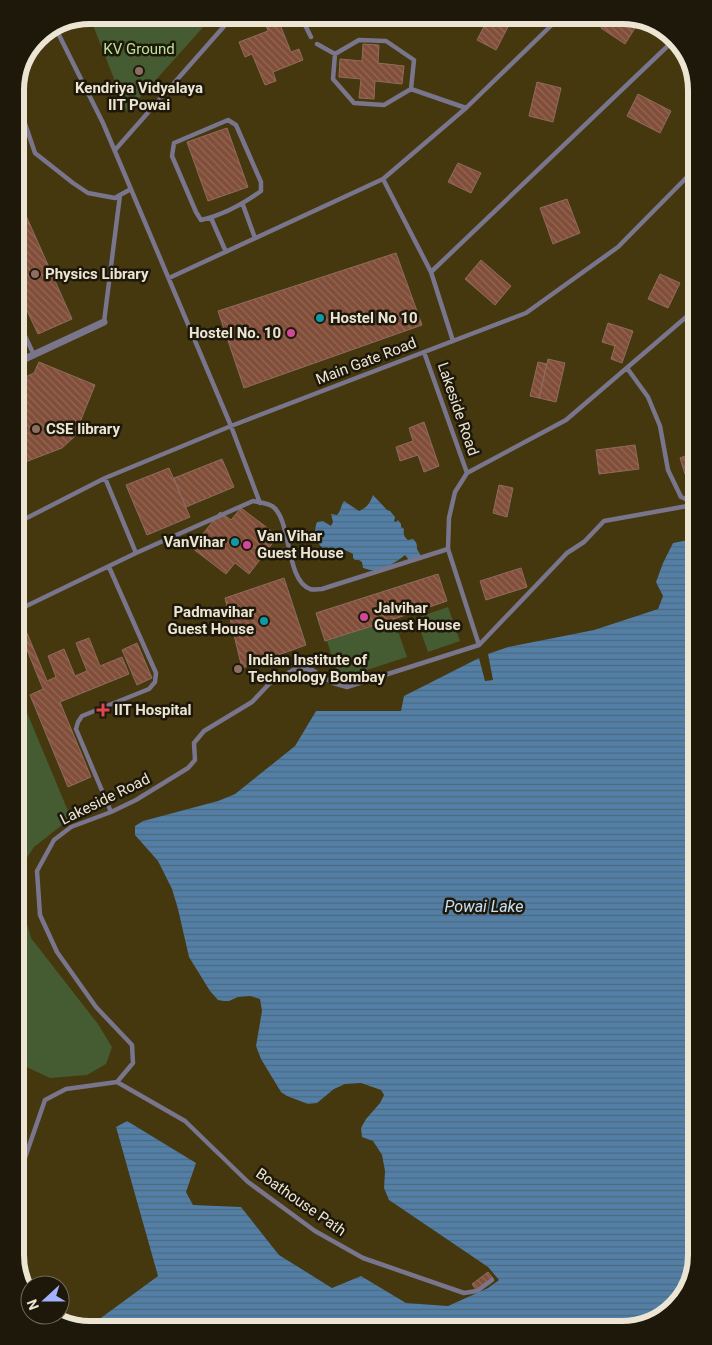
<svg xmlns="http://www.w3.org/2000/svg" width="712" height="1345" font-family="Roboto,sans-serif">
	<style>
		.built { fill: #45370e }
		.green { fill: #455b32 }
		.water { fill: url(#water-rules) }
		.building { fill: url(#building-back-hatch); stroke: #8f6c5f }
		.lines { fill: none; stroke-linecap: round; stroke-linejoin: round }
		.service { stroke: #78758c; stroke-width: 4.5 }
		.pedestrian { stroke: #78758c; stroke-width: 7 }
		.education-dot { fill: #8d6e63; stroke: #1d180a; stroke-width: 2 }
		.culture-dot { fill: #0f9aa8; stroke: #1d180a; stroke-width: 2 }
		.hotel-dot { fill: #d1479c; stroke: #1d180a; stroke-width: 2 }
		.health-dot { fill: #e0444e; stroke: #1d180a; stroke-width: 2 }
		.labels { text-anchor: middle; dominant-baseline: central; stroke-width: 5; stroke-linejoin: round; paint-order: stroke }
		.park-label { font-size: 15px; fill: #bae49a; stroke: #1d180a }
		.poi-label { font-size: 15px; font-weight: bold; fill: #ece5d3; stroke: #1d180a; text-anchor: start }
		.street-label { font-size: 15px; fill: #ece5d3; stroke: #1d180a }
		.water-label { font-size: 16px; font-style: italic; fill: #c5e0f7; stroke: #1d180a }
		.rim { fill: none; stroke: #ece5d3; stroke-width: 6 }
	</style>
	<defs>
		<pattern id="water-rules" width="6" height="5" patternUnits="userSpaceOnUse" patternTransform="scale(1.25)"><rect width="6" height="5" fill="#537fa6"/><path d="M0 2.5h6" fill="none" stroke="#4e687d"/></pattern>
		<pattern id="building-back-hatch" width="6" height="6" patternUnits="userSpaceOnUse" patternTransform="scale(1.25)"><rect width="6" height="6" fill="#814e39"/><path d="M-1 5l2 2M0 0l6 6M5-1l2 2" fill="none" stroke="#936755"/></pattern>
	</defs>
	<rect width="100%" height="100%" fill="#3a2f0f"/>
	<!-- built -->
	<path class="built" d="M90 15H627L664 28 691 61 693 539 673 543 663 563 656 582 663 596 658 609 594 630 508 647 488 655 494 680 485 682 479 658 401 711H316L295 746 235 794 218 801 143 821 135 826 136 836 158 861 172 889 178 909 229 1001 238 997 250 996 260 999 262 1010 317 1103 334 1089 345 1084 361 1083 381 1090 384 1095 380 1103 366 1119 373 1141 382 1155 385 1171 384 1188 389 1200 488 1267 499 1280 488 1288 448 1306 406 1303 361 1276 332 1288 279 1255 241 1207 193 1205 186 1192 127 1121 116 1127 158 1276 94 1323 88 1330 48 1317 46 1315H60V1285H30V1295L21 1284 15 86 37 37Z"/>
	<!-- green -->
	<path class="green" d="M89 15H214L127 112Z
		M448 607 460 641 428 652 416 618Z
		M394 619 407 657 339 679 327 641Z
		M18 691 71 818 34 847 24 862 19 892Z
		M19 896 31 938 98 1024 112 1047 106 1064 87 1075 50 1078 20 1064Z"/>
	<!-- water -->
	<path class="water" d="M373 495 387 510 390 511 395 517 394 521 396 522 398 520 401 524V527L404 529C403 534 404 537 408 540L413 539C417 543 417 544 417 549 418 551 420 554 421 556L409 560 405 555C398 561 381 572 371 570 369 570 364 568 363 568L362 562 359 560H355L353 558V554C342 548 336 547 325 550 316 544 313 532 317 522L323 521 331 526 333 522 331 514 337 515C341 511 341 505 344 501L359 511C367 508 370 503 373 495Z
		M693 539 697 1255 684 1297 651 1324 88 1330 94 1323 158 1276 116 1127 127 1121 196 1163 186 1192 193 1205 241 1207 279 1255 332 1288 361 1276 406 1303 448 1306 488 1288 499 1280 488 1267 389 1200 384 1188 385 1171 382 1155 373 1141 362 1137 361 1128 366 1119 380 1103 384 1095 381 1090 361 1083 345 1084 334 1089 317 1103 308 1104 287 1096 281 1092 261 1059 256 1046 262 1011 260 999 250 996 238 997 229 1001H224L218 1000 210 991 189 957 178 909 172 889 158 861 135 835V826L143 821 218 801 235 794 295 746 316 711H401L404 696 479 658 485 681 493 680 488 654 508 647 594 630 658 609 663 596 656 582 663 563 673 543Z"/>
	<!-- building -->
	<path class="building" d="M490 15H500L511 21 496 50 477 40Z
		M609 15H627L640 20 625 44 601 28Z
		M277 17 291 52 299 49 303 60 273 72 276 81 265 85 252 54 245 57 239 42 268 31 265 22Z
		M363 44 379 45 378 63 404 66 402 84 375 81 374 99 359 98 361 79 339 77 340 59 362 61Z
		M537 82 561 88 553 122 529 116Z
		M638 94 671 111 660 133 627 116Z
		M227 128 248 187 208 201 187 142Z
		M458 163 481 173 471 193 448 182Z
		M567 199 580 233 553 244 540 208Z
		M20 202 72 319 38 334 16 287V204Z
		M396 253 422 325 244 388 218 311Z
		M481 260 511 286 495 305 465 279Z
		M660 274 680 283 668 308 648 299Z
		M608 323 633 331 622 363 611 359 615 346 602 342Z
		M548 359 565 363 556 402 539 398Z
		M39 362 95 385 74 437 62 448 20 464 17 458V381L34 373Z
		M538 362 547 364 539 398 530 396Z
		M424 422 439 466 424 472 418 455 400 461 396 447 413 441 409 428Z
		M635 445 639 469 599 474 596 450Z
		M693 453V471L685 474 680 458Z
		M222 459 234 487 186 507 174 478Z
		M169 468 190 517 147 535 126 485Z
		M499 485 513 488 507 517 493 513Z
		M241 508 278 536 249 574 235 563 226 574 192 548 220 512 231 520Z
		M521 568 527 587 486 600 480 581Z
		M438 574 447 601 394 619 325 641 316 613Z
		M284 578 306 645 242 668 225 598Z
		M27 633 47 681 56 677 48 656 64 649 75 676 87 671 76 643 89 638 100 666 122 657 129 674 60 702 91 777 68 787 30 695 43 689 21 635Z
		M137 643 152 678 137 685 122 650Z
		M488 1272 493 1278 476 1290 472 1284Z"/>
	<g class="lines">
		<!-- service -->
		<path class="service" d="M300 15 311 37
			M56 29 103 123 231 426 260 503
			M359 40 386 41 414 60 411 89 384 105 354 103 333 79 335 54Z
			M317 44 335 54
			M28 57 16 97 35 153 73 183 88 193 115 198 120 195
			M411 89 466 108
			M228 120 236 125 261 182V191C243 204 224 215 201 220L196 212 172 156 174 143Z
			M115 150 234 15
			M383 179 431 272 453 341
			M243 205 255 238
			M211 218 226 252
			M431 272 674 40
			M169 278 383 179 466 108 562 15
			M16 317 34 355
			M104 322 120 195 131 189
			M424 352 467 473 455 492 449 518 448 549 479 645
			M627 368 648 397 660 426 668 470 681 497 693 502
			M467 473 566 420 692 312
			M105 478 136 553
			M17 523 105 478 231 426 526 313 618 247 692 172
			M109 567 156 673 155 682 149 689 82 716 78 722 76 729 111 812
			M18 610 136 553 253 501C258 502 268 503 272 506 292 519 285 580 310 589 313 590 318 589 322 589L448 549
			M117 1082 185 1121 248 1182 315 1231 363 1258 464 1293 477 1291 492 1280
			M20 1172 45 1100 66 1089 117 1082 133 1063 132 1045 96 1007 57 952 40 915 37 871 54 840 71 827 111 812 136 800 188 768 195 760 194 743 204 731 252 702 270 683 297 668 312 670 333 683 347 687 479 645 567 553 584 542 604 521 693 505"/>
		<!-- pedestrian -->
		<path class="pedestrian" d="M16 363 104 322"/>
	</g>
	<!-- markers -->
	<g class="education-dot">
		<circle cx="139" cy="71" r="5"/>
		<circle cx="35" cy="274" r="5"/>
		<circle cx="36" cy="429" r="5"/>
		<circle cx="238" cy="669" r="5"/>
	</g>
	<g class="culture-dot">
		<circle cx="320" cy="318" r="5"/>
		<circle cx="235" cy="542" r="5"/>
		<circle cx="264" cy="621" r="5"/>
	</g>
	<g class="hotel-dot">
		<circle cx="291" cy="333" r="5"/>
		<circle cx="247" cy="545" r="5"/>
		<circle cx="364" cy="617" r="5"/>
	</g>
	<path class="health-dot" d="M100.5 702.5h5v5h5v5h-5v5h-5v-5h-5v-5h5z"/>
	<g class="labels">
		<!-- park labels -->
		<g class="park-label">
			<text x="139" y="49">KV Ground</text>
		</g>
		<!-- poi labels -->
		<g class="poi-label">
			<text x="139" y="88" text-anchor="middle">Kendriya Vidyalaya<tspan x="139" dy="17">IIT Powai</tspan></text>
			<text x="45" y="274">Physics Library</text>
			<text x="330" y="318">Hostel No 10</text>
			<text x="281" y="333" text-anchor="end">Hostel No. 10</text>
			<text x="46" y="429">CSE library</text>
			<text x="257" y="536">Van Vihar<tspan x="257" dy="17">Guest House</tspan></text>
			<text x="225" y="542" text-anchor="end">VanVihar</text>
			<text x="374" y="608">Jalvihar<tspan x="374" dy="17">Guest House</tspan></text>
			<text x="254" y="612" text-anchor="end">Padmavihar<tspan x="254" dy="17">Guest House</tspan></text>
			<text x="248" y="660">Indian Institute of<tspan x="248" dy="17">Technology Bombay</tspan></text>
			<text x="114" y="710">IIT Hospital</text>
		</g>
		<!-- street labels -->
		<g class="street-label">
			<text transform="translate(366 361) rotate(-21)">Main Gate Road</text>
			<text transform="translate(458 409) rotate(71)">Lakeside Road</text>
			<text transform="translate(105 799) rotate(-26)">Lakeside Road</text>
			<text transform="translate(301 1202) rotate(35)">Boathouse Path</text>
		</g>
		<!-- water labels -->
		<g class="water-label">
			<text x="484" y="906">Powai Lake</text>
		</g>
	</g>
	<!-- crop -->
	<path d="M0 0H712V1345H0ZM90 24H622A66 66 0 0 1 688 90V1255A66 66 0 0 1 622 1321H90A66 66 0 0 1 24 1255V90A66 66 0 0 1 90 24Z" fill="#1d180a" fill-rule="evenodd"/>
	<path class="rim" d="M90 24H622A66 66 0 0 1 688 90V1255A66 66 0 0 1 622 1321H90A66 66 0 0 1 24 1255V90A66 66 0 0 1 90 24Z"/>
	<!-- north arrow -->
	<g transform="translate(45 1300) rotate(249)"><circle r="24" fill="#1d180a" stroke="#706a5a"/>
	<path d="M0-4L9 19L0 12L-9 19Z" fill="#a3b2fd"/>
	<text y="-8" font-size="14" font-weight="bold" text-anchor="middle" fill="#ece5d3">N</text>
	</g>
</svg>
